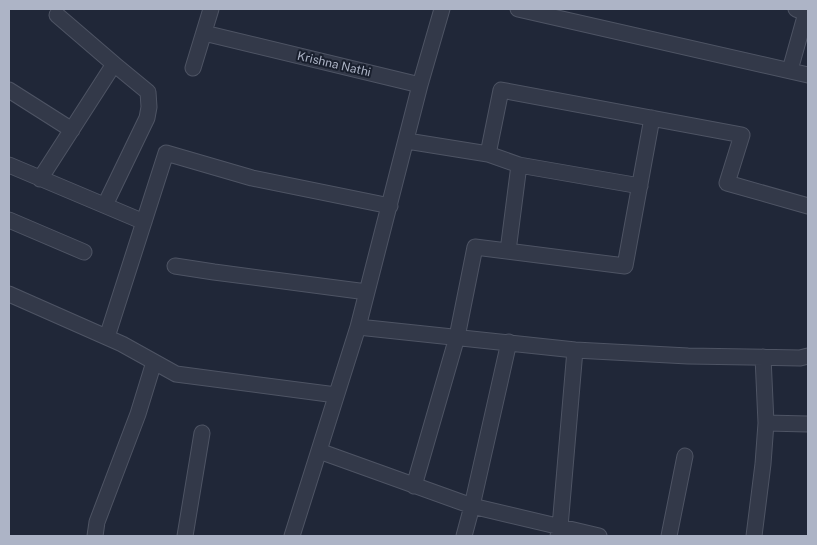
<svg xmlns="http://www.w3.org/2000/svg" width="817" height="545" font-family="'Public Sans',sans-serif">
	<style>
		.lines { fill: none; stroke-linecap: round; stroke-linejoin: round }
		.minor-casing { stroke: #4e5464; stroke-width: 17 }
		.minor { stroke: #333949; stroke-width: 15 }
		.labels { text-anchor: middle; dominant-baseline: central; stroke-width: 4; stroke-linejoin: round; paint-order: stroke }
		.street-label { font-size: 12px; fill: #adb4c6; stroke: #191f2d }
	</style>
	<rect width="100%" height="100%" fill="#202738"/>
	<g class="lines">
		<!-- minor casing -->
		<g class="minor-casing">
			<path id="minor" d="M518 9 808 75
				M57 15 114 64
				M204 33 420 85
				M193 68 211 9
				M790 70 806 13 796 9
				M9 90 72 130
				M407 141 488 154 501 90 742 135 727 183 808 206
				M488 154 519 165 640 186
				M9 165 144 222
				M40 179 114 64 148 92 149 107 147 118 105 205
				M9 220 84 252
				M508 251 519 165
				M175 266 214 272 367 292
				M9 294 122 344 176 374 336 395
				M358 327 575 350 688 356 800 358 808 356
				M107 337 166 153 252 178 390 206
				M766 423 808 424
				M319 451 472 506 509 342
				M414 486 457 337 475 247 625 266 652 118
				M95 536 97 522 138 414 154 362
				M185 536 202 433
				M292 536 358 327 420 85 442 9
				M464 536 472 506 599 536
				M558 536 560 527 575 350
				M669 536 685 456
				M754 536 763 464 766 423 763 357"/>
		</g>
		<!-- minor -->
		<use href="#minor" class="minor"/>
	</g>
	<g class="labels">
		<!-- street labels -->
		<g class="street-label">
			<text transform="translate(334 64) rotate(13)">Krishna Nathi</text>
		</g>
	</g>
	<!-- border -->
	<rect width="817" height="545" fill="none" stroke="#adb4c6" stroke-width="20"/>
</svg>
